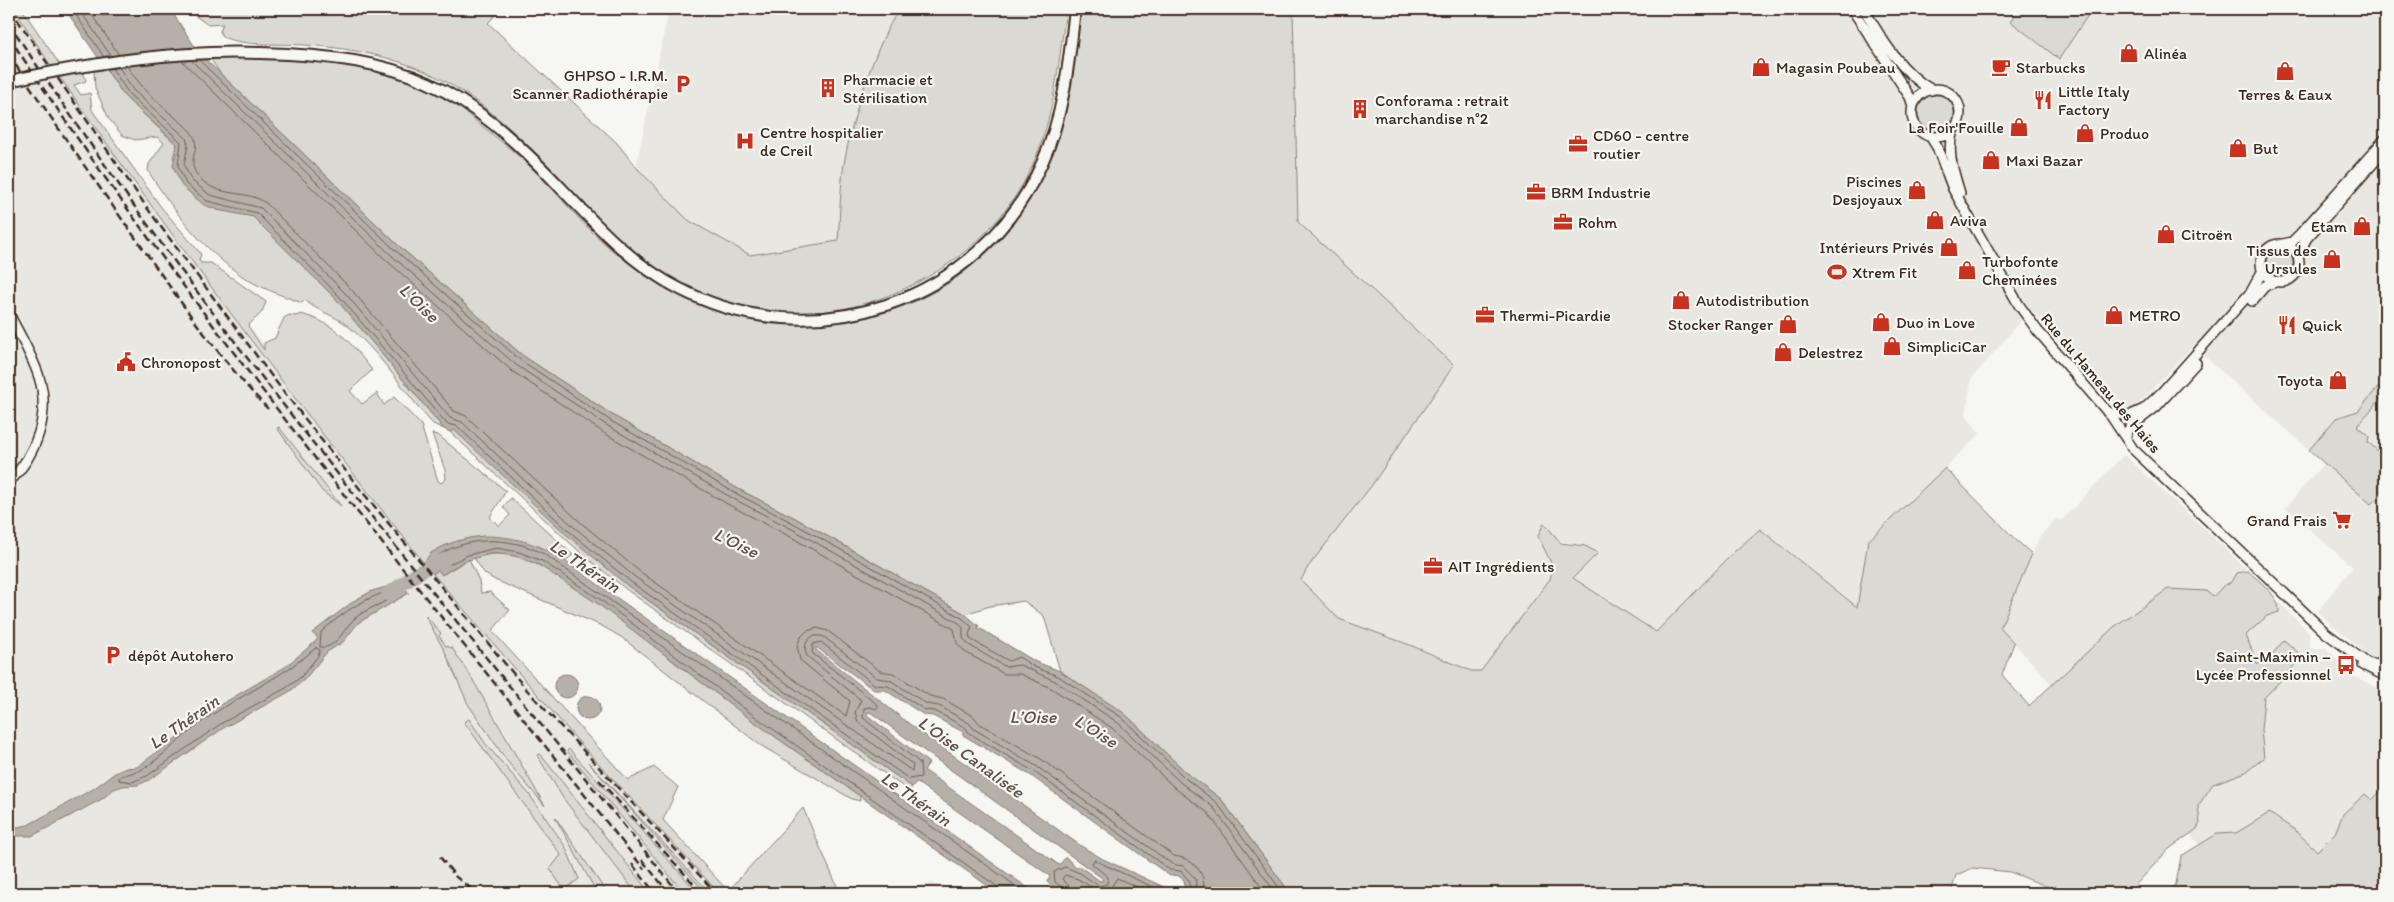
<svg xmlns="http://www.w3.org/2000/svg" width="2394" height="902" font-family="Itim,sans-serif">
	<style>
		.built { fill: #e8e7e2 }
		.green { fill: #dad9d3; stroke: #8a8278 }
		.water { fill: #b6b0a9; stroke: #857a71; fill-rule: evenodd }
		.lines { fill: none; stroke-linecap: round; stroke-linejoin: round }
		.shore { stroke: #6c6056; stroke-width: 1 }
		.river { stroke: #b6b0a9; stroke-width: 14 }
		.tertiary-casing { stroke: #3b2a1e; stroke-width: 12 }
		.secondary-casing { stroke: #3b2a1e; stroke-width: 14 }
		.tertiary { stroke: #f6f6f2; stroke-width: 9 }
		.secondary { stroke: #f6f6f2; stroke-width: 10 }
		.rail { stroke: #3b2a1e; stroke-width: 2.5; stroke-dasharray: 8 4; stroke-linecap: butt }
		.secondary-bridge-casing { stroke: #3b2a1e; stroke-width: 14; stroke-linecap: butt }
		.secondary-bridge { stroke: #f6f6f2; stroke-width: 10 }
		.labels { text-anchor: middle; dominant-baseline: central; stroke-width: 4.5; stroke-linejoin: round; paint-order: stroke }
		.poi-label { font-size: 16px; fill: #3b2a1e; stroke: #f6f6f2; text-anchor: start }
		.street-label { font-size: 16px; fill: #3b2a1e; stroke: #f6f6f2 }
		.water-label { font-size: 18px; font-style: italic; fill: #605248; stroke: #f6f6f2 }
	</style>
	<rect width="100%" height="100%" fill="#f6f6f2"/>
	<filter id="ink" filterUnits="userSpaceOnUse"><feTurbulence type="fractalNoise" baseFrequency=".02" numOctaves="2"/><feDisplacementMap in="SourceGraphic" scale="10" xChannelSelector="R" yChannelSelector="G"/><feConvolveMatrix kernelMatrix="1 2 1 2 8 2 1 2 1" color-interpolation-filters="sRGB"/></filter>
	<g filter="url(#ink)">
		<!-- built -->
		<path class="built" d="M9 9H22L72 83 225 297 268 350 427 567 488 625 515 658 520 661 628 780 630 779 645 800 730 893H9Z
			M669 9H899L888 27 855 117 844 165 838 241 750 255 688 220 636 167Z
			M1293 9H2385V687L2361 649 2317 612 2353 567 2285 508 2324 463 2193 346 2134 409 2115 406 2032 311 2026 315 1971 379 1966 415 1980 434 1868 541 1858 607 1760 528 1718 568 1656 632 1573 578 1598 553 1585 546 1538 536 1553 567 1550 579 1481 671H1471L1410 645 1339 619 1301 580 1308 567 1454 365 1298 222Z
			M2124 455 2225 548 2309 632 2310 649 2326 648 2355 677 2385 692V804L2342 858 2244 893 2000 628 2040 536 2056 519 2062 520Z
			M933 883 947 893H889L893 892Z"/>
		<!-- green -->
		<path class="green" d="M14 9H22L60 65 51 66Z
			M186 9H501L488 23 617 143 636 167 688 220 750 255 838 241C840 215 840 189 844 164 852 118 874 48 899 9H1066C1058 68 1054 128 1024 182 987 248 919 292 847 308 829 312 809 315 791 314 743 310 694 294 654 267 631 252 611 231 592 211 547 166 505 116 450 84 407 59 354 48 305 45 276 43 249 47 222 37L220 31 223 24 208 25Z
			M1079 9H1293L1298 222 1454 365 1372 485 1308 567 1301 580 1339 619 1410 645 1471 671H1481L1550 579 1553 567 1538 536 1544 523 1561 543 1585 546 1598 553 1573 578 1656 632 1734 552 1760 529 1857 607 1868 541 1945 468 2016 540 2032 554 2000 628 2014 643 2002 675 2029 706 2115 626 2168 589 2206 591 2213 597 2223 586 2231 582 2236 573 2248 571C2259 581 2280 596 2279 612L2267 616 2246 635 2257 664 2265 663 2284 640 2299 653 2300 660 2264 698 2261 730 2264 758 2246 772 2213 784 2198 806 2200 823 2197 829 2169 849 2128 893H2064L2010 872 1973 868 1956 875 1951 893H1290L1221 799 1188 774 1128 717 1060 671 1044 616 1024 601 990 606 965 614 797 519 740 490 614 416 522 355 399 246 220 73 210 58C293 59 358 55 436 91 451 98 464 112 477 122 498 139 519 155 538 174 560 196 579 221 602 241 614 253 629 263 643 273 719 328 831 339 918 300 962 280 1002 243 1028 202 1034 193 1038 181 1043 171 1067 118 1071 66 1079 9Z
			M2019 9H2092L2059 59 2010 21Z
			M106 69 125 97 177 145 173 157 193 197 218 210 253 216 337 300 444 429 433 424 424 414C401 386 376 349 348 326 335 315 316 311 305 300L302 303C281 295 257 287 239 274 201 247 173 210 148 171L149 164 164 143 157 137 135 140 122 135 109 119 95 88 94 71Z
			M83 72 86 81 74 85 81 95 90 93 92 110 161 207 201 254 199 260 201 263H211L266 302 262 312 248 326 264 350V343L275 338 284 318 289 315 296 316 301 314C337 324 350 342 372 370L350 391 362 404 377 393 384 405 394 397 421 425 438 481 441 483 446 479 445 470 432 434 438 435 506 491 490 517 499 526 510 515 503 507 511 498 573 555 565 561 539 546 485 555C504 552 523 556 540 566 589 593 634 631 678 665 738 710 799 754 860 796V801L852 799 760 745 621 637 602 626 495 580 485 574 474 558 447 545 431 553 424 563C297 404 175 242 59 76Z
			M1918 113a18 18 0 1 1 36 0a18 18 0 1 1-36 0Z
			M2267 263a13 13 0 1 1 26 0a13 13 0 1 1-26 0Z
			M2385 379V394L2357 426 2369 436 2368 442 2385 457V490L2371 504 2309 450 2336 418 2358 411Z
			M279 427 341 506 322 491 277 428Z
			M454 429 628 586 912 787 909 791 627 590 582 554 450 432Z
			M469 559 479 581 481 593 490 592 510 610 492 631 628 780 654 767 678 787 663 820 728 891 803 808 840 893H719L585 749 433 574 438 570 442 575Z
			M425 615 441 633 439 636 446 646 452 648 470 675 545 806 507 761 468 704 445 652Z
			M469 719 485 743 529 794 565 846 579 879 564 890 550 869 561 855 464 722Z
			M569 749 698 893H684L567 751Z
			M540 754 650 893H636L563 798 537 755Z
			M588 762 710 893H706Z
			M2385 787V893H2170L2176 884 2181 856 2217 834 2236 833 2269 813 2295 830 2317 851 2335 833 2343 814 2365 794 2372 800Z
			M555 817 607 893H597Z"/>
		<!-- water -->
		<path class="water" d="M65 9H170L199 53 399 246 522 355 614 416 740 490 797 519 965 614 979 626 978 629H981L1036 662 1060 671 1124 713 1188 774 1221 799 1290 893H1062L1047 882 1050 876 916 782 912 787 628 586 567 535 454 430 450 432 444 429 337 300 253 217 218 210 204 205 182 186 173 166 177 144 125 97ZM816 647 874 690H885L924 715 933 716 963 732V735L1030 775 1170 876 1177 875 1184 880 1185 889 1177 893 1103 859 1081 846 912 726 816 650ZM870 712 1102 878 1103 880 1100 881 1079 866 1076 868 1066 857 1059 865 924 770 929 763 867 715V713Z
			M483 536C513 536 537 543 562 559L1035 893H998L750 719 598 604 539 565 515 556 493 553 462 562 442 575 438 570 433 574 424 563C428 559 426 558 430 554 445 543 465 538 483 536Z
			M400 583 409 593 358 623 343 642 327 652 304 680 289 692 225 727 149 780 138 785 123 786 114 789 102 799 32 836H9V825L17 827 28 825 93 789 115 773 126 768 137 767 176 738 203 715 285 667 315 642 318 638 312 633 355 600 372 591Z
			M554 686a12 12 0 1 1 24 0a12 12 0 1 1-24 0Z
			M576 708a12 12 0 1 1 24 0a12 12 0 1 1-24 0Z"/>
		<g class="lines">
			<!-- shore -->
			<path class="shore" d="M72 9 104 57
				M79 9 111 56
				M88 9 119 55
				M191 60 391 255 516 365 608 426 734 499 792 529 959 623 963 628V638L969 645 1006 667 1020 665 1055 681 1117 722 1181 783 1213 807 1276 893
				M199 60 395 250 519 359 611 421 737 494 795 524 962 618 972 627 969 634 970 639 1009 661 1019 657 1034 667 1058 676 1121 717 1185 778 1217 803 1283 893
				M182 61 386 260 512 371 604 433 731 506 789 536 954 629 957 643 965 652 1004 674H1020L1051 688 1112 728 1176 789 1208 813 1266 893
				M127 66C139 85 154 99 171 114 178 120 188 127 193 135 203 153 180 162 205 183 223 197 248 190 266 203L350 288 454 411 466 416 579 521 639 571 846 716 850 701 800 660 797 645 801 637 807 631 817 628 828 631 880 671 893 673 930 696 943 699 973 716 980 724 1041 759 1174 856C1193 858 1208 874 1203 893
				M119 67 133 90 186 138 188 145 184 165 191 180 210 195 261 208 345 293 450 418 462 422 574 527 635 577 912 771 913 765 858 722 855 712 861 700 807 656C801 643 811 632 824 637L877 678 890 680 927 704 939 706 969 723 974 729 1036 766 1172 864 1183 866 1196 879 1195 893
				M112 68 129 94 181 142 178 166 186 184 207 201 257 213 340 297 447 424 457 426 570 532 631 582 909 779 921 777 920 763 863 718 864 708 870 707 877 709 878 705 812 653 813 644 821 642 875 685 888 686 925 710 935 711 948 718 966 728 969 733 1033 771 1170 870 1181 871 1190 882 1188 893
				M396 589 398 593C385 604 366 608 354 619 344 628 336 650 320 647L321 632C343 612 367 596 396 589Z
				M316 648 320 650 318 656 301 677 286 688 222 723 147 776 132 782 119 780V777C126 773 134 774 141 770 166 755 186 732 210 716 247 692 282 677 316 648Z
				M1000 893 998 887 753 715 601 600 542 561 519 552 496 548 468 555 444 567 433 566V559C464 535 511 536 544 554L1026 893
				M1064 893 1063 888 1055 882 1054 872 1065 867 1080 873 1099 886 1107 884 1108 877 1092 864 1094 860 1166 893
				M1070 893 1069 886 1062 879 1065 875 1078 879 1099 892 1109 890 1117 878 1151 893"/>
			<!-- river -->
			<path class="river" d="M388 594 427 567 444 560"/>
			<!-- tertiary casing -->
			<g class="tertiary-casing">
				<path id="tertiary" d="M1852 9 1910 97 1913 106
					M1864 9C1880 37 1902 74 1932 90
					M1912 113a24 24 0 1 1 48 0a24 24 0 1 1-48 0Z
					M1953 130C1946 151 1954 173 1960 193
					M1930 136 1937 147 1953 189 2019 305 2037 330 2111 416 2133 449 2326 633 2367 663 2376 665 2385 661
					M2283 244 2292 242 2300 234 2385 139
					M2261 263a19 19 0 1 1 38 0a19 19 0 1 1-38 0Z
					M2298 257 2306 239 2385 150
					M2252 301 2265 286 2278 281
					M9 314C19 334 32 355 39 377 51 415 36 455 9 482
					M2107 412 2129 416 2144 409 2162 392 2251 292 2263 270
					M2125 437 2130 427 2156 407 2196 363
					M2363 665 2385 676"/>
			</g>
			<!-- secondary casing -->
			<g class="secondary-casing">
				<path id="secondary" d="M260 53C407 57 462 84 562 189 597 226 633 265 678 288 813 359 980 303 1042 163 1064 115 1069 61 1075 9"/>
			</g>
			<!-- tertiary -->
			<use href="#tertiary" class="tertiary"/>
			<!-- secondary -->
			<use href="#secondary" class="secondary"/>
			<!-- rail -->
			<path class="rail" d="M10 9 150 212 273 378 360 489 527 690 716 893
				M9 23C208 330 448 609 679 893
				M9 37C201 329 426 596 644 869
				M9 55C54 123 101 190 149 257 186 310 223 362 268 409
				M599 780 702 893
				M440 857 456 877 477 893
				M642 860 669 893
				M632 864 655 893"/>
			<!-- secondary-bridge casing -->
			<g class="secondary-bridge-casing">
				<path id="secondary-bridge" d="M9 81C91 63 175 50 260 53"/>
			</g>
			<!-- secondary-bridge -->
			<use href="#secondary-bridge" class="secondary-bridge"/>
		</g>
	</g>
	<!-- icons -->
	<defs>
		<g id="shop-bare" transform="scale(1.5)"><path d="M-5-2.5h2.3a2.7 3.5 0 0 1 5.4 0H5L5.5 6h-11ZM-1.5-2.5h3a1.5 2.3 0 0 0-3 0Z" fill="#c8321e" stroke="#f6f6f2" stroke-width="2.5" paint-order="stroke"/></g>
		<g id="cafe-bare" transform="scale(1.5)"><path d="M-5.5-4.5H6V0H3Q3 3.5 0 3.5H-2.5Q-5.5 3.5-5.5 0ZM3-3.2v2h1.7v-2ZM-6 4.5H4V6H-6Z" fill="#c8321e" stroke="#f6f6f2" stroke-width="2.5" paint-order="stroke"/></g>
		<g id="parking-bare" transform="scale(1.5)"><path d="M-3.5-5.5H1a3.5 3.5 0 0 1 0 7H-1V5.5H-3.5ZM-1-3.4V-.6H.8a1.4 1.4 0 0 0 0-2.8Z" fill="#c8321e" stroke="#f6f6f2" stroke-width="2.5" paint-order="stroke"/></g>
		<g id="building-bare" transform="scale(1.5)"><path d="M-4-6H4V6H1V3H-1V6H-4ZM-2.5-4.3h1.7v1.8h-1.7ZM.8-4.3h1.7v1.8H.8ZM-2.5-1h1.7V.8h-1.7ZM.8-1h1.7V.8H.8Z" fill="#c8321e" stroke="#f6f6f2" stroke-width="2.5" paint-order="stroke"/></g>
		<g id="restaurant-bare" transform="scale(1.5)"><path d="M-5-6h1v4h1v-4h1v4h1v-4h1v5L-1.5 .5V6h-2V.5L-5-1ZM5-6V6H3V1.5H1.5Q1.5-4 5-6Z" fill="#c8321e" stroke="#f6f6f2" stroke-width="2.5" paint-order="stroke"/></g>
		<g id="hospital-bare" transform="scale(1.5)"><path d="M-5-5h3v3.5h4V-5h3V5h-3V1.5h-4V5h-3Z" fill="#c8321e" stroke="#f6f6f2" stroke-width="2.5" paint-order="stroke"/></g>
		<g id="office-bare" transform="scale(1.5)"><path d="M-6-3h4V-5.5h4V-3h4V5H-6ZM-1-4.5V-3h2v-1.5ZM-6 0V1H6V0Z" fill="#c8321e" stroke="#f6f6f2" stroke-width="2.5" paint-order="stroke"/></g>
		<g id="stadium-bare" transform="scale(1.5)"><path d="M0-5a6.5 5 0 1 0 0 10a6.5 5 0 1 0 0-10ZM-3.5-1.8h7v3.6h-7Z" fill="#c8321e" stroke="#f6f6f2" stroke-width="2.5" paint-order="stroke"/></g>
		<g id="civic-bare" transform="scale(1.5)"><path d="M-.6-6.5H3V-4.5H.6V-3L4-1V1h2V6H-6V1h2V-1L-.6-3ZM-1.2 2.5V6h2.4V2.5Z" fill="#c8321e" stroke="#f6f6f2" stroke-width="2.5" paint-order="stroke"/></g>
		<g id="supermarket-bare" transform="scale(1.5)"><path d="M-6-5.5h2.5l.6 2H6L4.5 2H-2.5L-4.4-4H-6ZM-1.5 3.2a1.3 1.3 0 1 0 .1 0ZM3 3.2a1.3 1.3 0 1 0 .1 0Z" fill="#c8321e" stroke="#f6f6f2" stroke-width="2.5" paint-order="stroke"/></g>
		<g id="bus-bare" transform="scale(1.5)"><path d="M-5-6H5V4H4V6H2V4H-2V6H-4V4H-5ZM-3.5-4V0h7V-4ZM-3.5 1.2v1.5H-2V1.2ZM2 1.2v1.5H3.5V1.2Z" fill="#c8321e" stroke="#f6f6f2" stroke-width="2.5" paint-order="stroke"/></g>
	</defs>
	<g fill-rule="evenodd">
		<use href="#shop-bare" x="2129" y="53"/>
		<use href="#shop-bare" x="1761" y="67"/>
		<use href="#cafe-bare" x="2001" y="67"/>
		<use href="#shop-bare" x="2285" y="71"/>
		<use href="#parking-bare" x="683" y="84"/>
		<use href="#building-bare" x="828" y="88"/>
		<use href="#restaurant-bare" x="2043" y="100"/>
		<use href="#building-bare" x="1360" y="109"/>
		<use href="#shop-bare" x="2019" y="127"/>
		<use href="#shop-bare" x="2085" y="133"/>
		<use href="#hospital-bare" x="745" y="141"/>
		<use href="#office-bare" x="1578" y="144"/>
		<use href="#shop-bare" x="2238" y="148"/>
		<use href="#shop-bare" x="1991" y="160"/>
		<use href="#shop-bare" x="1917" y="190"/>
		<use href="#office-bare" x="1536" y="192"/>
		<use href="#shop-bare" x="1935" y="220"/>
		<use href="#office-bare" x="1563" y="222"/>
		<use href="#shop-bare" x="2362" y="226"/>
		<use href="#shop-bare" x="2166" y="234"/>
		<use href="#shop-bare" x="1949" y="247"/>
		<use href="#shop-bare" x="2332" y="259"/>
		<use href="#shop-bare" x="1967" y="270"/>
		<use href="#stadium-bare" x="1837" y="272"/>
		<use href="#shop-bare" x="1681" y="300"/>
		<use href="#office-bare" x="1485" y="315"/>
		<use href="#shop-bare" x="2114" y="315"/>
		<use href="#shop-bare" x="1881" y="322"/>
		<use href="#shop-bare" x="1788" y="324"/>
		<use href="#restaurant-bare" x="2287" y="325"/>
		<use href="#shop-bare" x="1892" y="346"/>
		<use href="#shop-bare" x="1783" y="352"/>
		<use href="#civic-bare" x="126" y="362"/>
		<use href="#shop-bare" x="2338" y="380"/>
		<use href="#supermarket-bare" x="2342" y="520"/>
		<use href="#office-bare" x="1433" y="566"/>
		<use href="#parking-bare" x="113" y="655"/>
		<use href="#bus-bare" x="2346" y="665"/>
	</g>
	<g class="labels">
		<!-- poi labels -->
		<g class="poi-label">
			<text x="2144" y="53">Alinéa</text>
			<text x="1776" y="67">Magasin Poubeau</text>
			<text x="2016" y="67">Starbucks</text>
			<text x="668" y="75" text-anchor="end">GHPSO - I.R.M.<tspan x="668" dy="18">Scanner Radiothérapie</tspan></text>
			<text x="843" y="79">Pharmacie et<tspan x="843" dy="18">Stérilisation</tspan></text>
			<text x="2058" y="91">Little Italy<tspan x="2058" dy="18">Factory</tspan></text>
			<text x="2285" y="94" text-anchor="middle">Terres &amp; Eaux</text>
			<text x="1375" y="100">Conforama : retrait<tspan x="1375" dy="18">marchandise n°2</tspan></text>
			<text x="2004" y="127" text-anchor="end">La Foir'Fouille</text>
			<text x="760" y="132">Centre hospitalier<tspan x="760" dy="18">de Creil</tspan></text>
			<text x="2100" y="133">Produo</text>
			<text x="1593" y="135">CD60 - centre<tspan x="1593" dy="18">routier</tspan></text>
			<text x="2253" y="148">But</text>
			<text x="2006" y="160">Maxi Bazar</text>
			<text x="1902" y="181" text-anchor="end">Piscines<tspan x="1902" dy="18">Desjoyaux</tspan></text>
			<text x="1551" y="192">BRM Industrie</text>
			<text x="1950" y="220">Aviva</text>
			<text x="1578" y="222">Rohm</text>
			<text x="2347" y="226" text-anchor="end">Etam</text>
			<text x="2181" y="234">Citroën</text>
			<text x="1934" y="247" text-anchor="end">Intérieurs Privés</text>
			<text x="2317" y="250" text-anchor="end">Tissus des<tspan x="2317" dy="18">Ursules</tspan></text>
			<text x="1982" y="261">Turbofonte<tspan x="1982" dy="18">Cheminées</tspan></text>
			<text x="1852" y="272">Xtrem Fit</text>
			<text x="1696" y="300">Autodistribution</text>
			<text x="1500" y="315">Thermi-Picardie</text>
			<text x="2129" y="315">METRO</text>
			<text x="1896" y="322">Duo in Love</text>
			<text x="1773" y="324" text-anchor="end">Stocker Ranger</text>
			<text x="2302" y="325">Quick</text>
			<text x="1907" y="346">SimpliciCar</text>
			<text x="1798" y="352">Delestrez</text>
			<text x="141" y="362">Chronopost</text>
			<text x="2323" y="380" text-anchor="end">Toyota</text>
			<text x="2327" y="520" text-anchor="end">Grand Frais</text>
			<text x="1448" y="566">AIT Ingrédients</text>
			<text x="128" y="655">dépôt Autohero</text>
			<text x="2331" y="656" text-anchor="end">Saint-Maximin –<tspan x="2331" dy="18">Lycée Professionnel</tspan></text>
		</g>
		<!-- street labels -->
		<g class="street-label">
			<text transform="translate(2101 383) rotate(50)">Rue du Hameau des Haies</text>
		</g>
		<!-- water labels -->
		<g class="water-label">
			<text transform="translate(419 303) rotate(44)">L'Oise</text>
			<text transform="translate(736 543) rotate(26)">L'Oise</text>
			<text transform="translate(585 566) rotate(34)">Le Thérain</text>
			<text x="1033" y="717">L’Oise</text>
			<text transform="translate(184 722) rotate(-35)">Le Thérain</text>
			<text transform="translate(1096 731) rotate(32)">L'Oise</text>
			<text transform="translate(971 757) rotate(36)">L'Oise Canalisée</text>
			<text transform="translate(916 799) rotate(35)">Le Thérain</text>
		</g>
	</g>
	<!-- margin -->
	<rect width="2394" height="902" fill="none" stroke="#f6f6f2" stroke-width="30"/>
	<rect x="15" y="15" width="2364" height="872" fill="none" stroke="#3b2a1e" stroke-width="2" filter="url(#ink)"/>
</svg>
